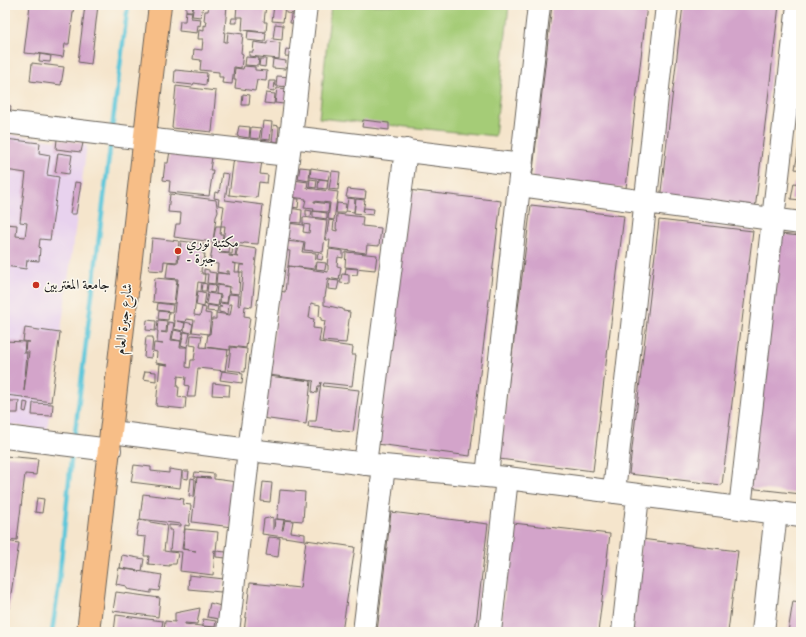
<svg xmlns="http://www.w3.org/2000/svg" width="806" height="637" font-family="'IM FELL DW Pica',Amiri,serif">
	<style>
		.built { fill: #e8d2ee }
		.green { fill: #a5cc77; stroke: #60744a }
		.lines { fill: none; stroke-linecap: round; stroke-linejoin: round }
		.stream { stroke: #5ec7da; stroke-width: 4.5 }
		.building { fill: #d3a4ca }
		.minor-casing { stroke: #68625a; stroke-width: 24 }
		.major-casing { stroke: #68625a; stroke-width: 24 }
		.minor { stroke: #fff; stroke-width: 22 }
		.major { stroke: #f7be87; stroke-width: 22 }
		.poi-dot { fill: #c8321e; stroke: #fbf7ec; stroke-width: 1.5 }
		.labels { text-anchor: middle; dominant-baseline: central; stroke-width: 3; stroke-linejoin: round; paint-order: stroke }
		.poi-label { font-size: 14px; fill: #1c1c1c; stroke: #fbf7ec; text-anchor: start }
		.street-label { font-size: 14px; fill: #1c1c1c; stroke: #fbf7ec }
	</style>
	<rect width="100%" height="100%" fill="#fbf7ec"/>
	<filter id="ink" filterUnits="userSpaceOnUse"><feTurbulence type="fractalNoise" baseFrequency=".025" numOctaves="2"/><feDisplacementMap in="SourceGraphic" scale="8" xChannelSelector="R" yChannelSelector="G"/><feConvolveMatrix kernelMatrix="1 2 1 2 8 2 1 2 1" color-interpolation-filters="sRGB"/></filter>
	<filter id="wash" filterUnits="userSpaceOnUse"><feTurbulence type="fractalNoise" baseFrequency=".012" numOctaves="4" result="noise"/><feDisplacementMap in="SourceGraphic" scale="16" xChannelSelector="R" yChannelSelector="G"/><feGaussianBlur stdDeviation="0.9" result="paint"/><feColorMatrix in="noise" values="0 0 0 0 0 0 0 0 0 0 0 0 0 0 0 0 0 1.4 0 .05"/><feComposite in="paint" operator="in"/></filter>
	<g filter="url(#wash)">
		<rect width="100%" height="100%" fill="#f5e5cc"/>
		<!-- built -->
		<path class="built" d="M5 134 87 145 47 430 5 424Z"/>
		<!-- green -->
		<path class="green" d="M331 5H509L495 136 319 118Z"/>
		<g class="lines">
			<!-- stream -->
			<path class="stream" d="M112 128 128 5
				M74 440 111 140
				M52 632 58 591 72 451"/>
		</g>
		<g id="blocks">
			<!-- building -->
			<path class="building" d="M30 5H74L69 44H65L63 57 36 53V54L24 53Z
				M85 5H98L91 64 78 62Z
				M186 5H193L192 11H186Z
				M194 5H203L201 17 192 16Z
				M209 5H227L224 42H227L228 32 243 34 241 53 243 54 241 68 234 67 232 84 222 83 223 77H219V72L200 70 201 60 193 59 194 49 202 50 203 39H198L199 30 204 31V25L206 26 207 21H204L205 11H208Z
				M237 5H266L264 22H267L266 32 242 30 243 17H236Z
				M274 5H285L283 22 272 21Z
				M287 5H297L296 14 286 13Z
				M552 5H647L626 188 532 179Z
				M683 5H779L755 210 660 200Z
				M186 11 192 12 191 18 201 19 200 26 198 25 197 33 179 31 180 21H185Z
				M291 15 303 16 302 24 290 23Z
				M232 18H237V23H231Z
				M275 24 283 25 282 40 273 39Z
				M248 31 266 33 265 42 247 40Z
				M267 41 280 43 279 59 249 56V52H253L254 42 267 44Z
				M286 49 300 51 299 57 285 56Z
				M40 54 51 56 50 62 39 61Z
				M246 57 259 58 258 66 245 65Z
				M260 59H266L265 67 259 66Z
				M273 59 286 61 285 69 272 68Z
				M32 63 64 67 61 85 30 81Z
				M244 66 255 67V70L267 71 266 81 257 80 255 91 235 88 236 79H234L235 68 243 69Z
				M175 70 207 73 206 85 194 83 193 85 174 83Z
				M277 76 292 77 291 87 276 86Z
				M269 81H275L274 91 268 90Z
				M176 86 216 91 212 132 172 128Z
				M277 88 291 89 284 104 275 103Z
				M266 93 275 94 274 104 264 103Z
				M243 94 250 95 249 105H242Z
				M5 105 11 106 10 114 5 113Z
				M363 120 389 123V130L362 127Z
				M263 121 272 122 270 140 261 139Z
				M274 125 279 126 278 142 272 141Z
				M239 126 250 127 249 138 237 136Z
				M251 127 261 128 259 139 250 138Z
				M5 139 40 143 39 153 50 155 47 175 59 177 50 240 40 239 39 247 40 248 39 261 27 260 26 269 5 266V224L17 225 16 236 25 237 27 223 20 222 26 173 5 170Z
				M57 139 83 143 81 152 56 149Z
				M799 146 801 147V170L795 169Z
				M170 151 212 157 210 170H213L209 196 169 192 170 181 163 180 165 163H168Z
				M58 153 72 155 69 174 55 172Z
				M234 157 262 161 260 174 268 175 267 183 259 182 257 198 229 195Z
				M300 167 310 168 309 181 298 179Z
				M311 168 330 171 328 180 310 177Z
				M332 171 340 172 338 190 329 189Z
				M222 173 229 174 225 200 263 205 258 244 244 243 243 244 223 242 225 226H221L224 206 218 205 219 199 214 198 215 192 219 193Z
				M310 179 317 180 316 188 309 187Z
				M319 179 328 180 327 189 318 188Z
				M293 180 308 182 307 188 338 192 334 220 328 219 330 203 314 201V202L329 204 328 212 313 211 314 209 304 208 306 199 291 197Z
				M75 182 81 183 76 214H70Z
				M794 183 801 184V200L791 199Z
				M348 189 366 191 365 199 346 197Z
				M408 190 501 201 470 456 377 444Z
				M170 194 216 200 218 212 216 217 213 242 174 237 176 224H180L181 213 168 212Z
				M288 198 299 199 298 208 286 206Z
				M348 198 355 199 354 212 346 211Z
				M356 199 365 200 363 212 364 208 374 209 373 215 354 213Z
				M337 203 346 204 345 213H336Z
				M531 205 624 216 593 471 499 459Z
				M289 208 302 210 301 223 287 222Z
				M306 210 312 211 311 216 306 215Z
				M313 211 327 213V219L313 217Z
				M337 214 363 217 362 226 381 228 379 246 367 245 366 253 329 248 330 240H326L329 220 334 221 333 230 337 231V229H336Z
				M303 217 327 220 323 252 304 250 305 242 288 239 286 241 304 243 302 252 316 253 315 269 288 266 290 251 282 250 287 223 304 225 303 232 309 233 310 225 303 224Z
				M659 220 753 231 722 485 629 474Z
				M216 226H221L220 234H223L222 242 213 241Z
				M779 234 801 236V494L748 488Z
				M152 238 179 241 177 262 164 261 163 271 149 270Z
				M181 241 204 244 203 254H205L204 260H202L201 272H202V274H205L204 283 198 282 194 315 200 316 202 307 206 308 205 313 211 314 209 334 192 332 194 320 186 319 185 322 177 321 185 323 183 331 174 329 175 321H173L178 279 166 278 168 262 178 263Z
				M213 242 230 244 229 253 219 252V253L232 254 233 245H237L235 256 229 255V256L239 257 236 256 238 246 257 249 255 266H256L252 307 245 306 244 316 250 317 246 348 230 346V350L206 347 208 334H210L212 319H216V313L230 315 232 304H229L228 314 219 312V307H222L219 306 220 303 227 304 229 294 239 295 238 305 240 306 243 272H239L240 265H245L232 263 236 264 235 272H240L239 294 230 293 231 287 216 284 217 273 230 274H229V271H227V274L217 272 218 264 210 263Z
				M329 249 343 251V258L338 257 337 266 341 267 339 280 328 278 325 297H324V305L343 309V311L350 312 346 343 322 341 325 321 321 320V317H319L320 305 311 303 309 318 314 319 313 328 321 329 319 342 353 347 352 355H356L352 386 324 383 323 386 359 390 353 432 308 427 309 421H316L321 382 320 386H318L317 393 312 392 313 382 314 381 269 375 279 291 285 292 288 266 328 272V265H327Z
				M346 252 377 255 375 270 345 267Z
				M318 253 323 254 322 260 317 259Z
				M317 262 326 263 325 270 316 269Z
				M346 268 358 269 357 275 345 274Z
				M204 269 209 270V272L216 273 215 284 207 283 208 274H204Z
				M342 274 349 275V284L340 283Z
				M155 278 177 280 174 304 153 302Z
				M329 280 339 281 337 290 328 289Z
				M202 283 207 284 206 291H201Z
				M208 284 216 285 214 293 207 292Z
				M217 285 229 287 227 303 220 302 221 295 216 294Z
				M198 291 206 293 204 307 196 305Z
				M208 293 220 295 218 306 206 304Z
				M158 303 173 305 172 312 157 310Z
				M208 305 218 307 217 312 207 311Z
				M159 311 169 312 168 320 158 319Z
				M147 320 156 321 155 331 146 330Z
				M158 320 167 321 166 332H161L167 333 168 322 174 323 171 340 181 341 180 347H187L186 367 190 368 191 360H194L196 346 190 345 191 335 202 336 200 347 228 350 225 371 198 368 195 397H187L189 386 185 385 186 377 178 376 177 387H179L178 397 186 398 185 409 156 406 160 364 168 365 156 363 157 352 153 351 154 343 163 344 157 343 158 331H157Z
				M185 322 193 324 191 333 184 331Z
				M25 328 60 333 51 402 23 398V397L5 395V341L25 342 24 353H27L24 391 29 352H25L26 342H30L23 341Z
				M174 330 183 332 181 341 172 339Z
				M184 332 190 333 187 347 181 345Z
				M146 337H153L151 358 144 357Z
				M231 347 247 349 245 372 228 370Z
				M145 371 156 372V381L143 379Z
				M222 371 243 374 242 383 220 380Z
				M268 376 311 381 306 424 262 418Z
				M213 383 230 385 229 396 212 395Z
				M5 399H9V411H5Z
				M10 401H19L18 413H9Z
				M24 402 28 403 26 412 23 411Z
				M33 403 53 404 52 416 32 415Z
				M5 413 9 415 8 420 5 419Z
				M5 456 38 459 36 475 25 474 17 540 5 539Z
				M134 465 151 467V471L169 473V469L182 471 180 488 131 482Z
				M183 471H189L188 479 183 478Z
				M195 472 214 474V479L237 482 232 527 192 522 197 477 211 478 194 477Z
				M191 478 195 479 194 496H189Z
				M263 482 272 483 270 502 261 501Z
				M280 490 305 492 303 521 277 519Z
				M143 494 184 499 183 504 191 505 189 526 185 525 182 549 196 551 183 549 185 529 218 532 216 551 214 550V552L215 553 213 575 180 571 182 552 170 551 172 530H169V525L181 526V524L140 519Z
				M37 498 44 499 42 513 35 512Z
				M391 512 488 524 475 632H377Z
				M273 517V529H274L275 519 284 520 282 530H283L285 520 293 521 291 532 305 534V540L262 534 264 519Z
				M139 520 167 525 164 551 178 553 176 564H170V566L148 564 149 556H144L146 537 136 536Z
				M513 523 610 534 598 632H500Z
				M269 537 280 538 278 557 266 555Z
				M641 539 738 551 728 632H629Z
				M306 540 355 547 342 632H244L250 583 300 588Z
				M5 541 19 543 6 625H5Z
				M216 551 226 552V558L216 557Z
				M122 555 144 559 142 571 120 568Z
				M119 568 162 575 159 591 151 590V593L127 589V586L116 584Z
				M189 575 224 579 221 592 188 589Z
				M116 592 160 598 158 617 113 611Z
				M793 601 801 602V632H788Z
				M210 603 221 606 219 619 207 617Z
				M200 608 197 624 185 623V624L217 628V632H164L165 621 175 622V613Z
				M116 615 163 621 161 632H114Z
				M203 619 216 621 215 627 202 626Z"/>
		</g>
	</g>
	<g filter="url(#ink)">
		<use href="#blocks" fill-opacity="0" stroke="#68625a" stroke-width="1"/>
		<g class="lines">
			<!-- minor casing -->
			<g class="minor-casing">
				<path id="minor" d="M5 122 145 139 288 155
					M291 137 522 165
					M520 185 801 223
					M112 432 249 450 384 466 507 478 801 516
					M5 437 110 450
					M365 464 406 150
					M487 476 539 5
					M614 492 667 5
					M740 508 773 219 798 5
					M228 632 249 450 291 137 306 5
					M364 632 384 466
					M490 632 507 478
					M623 632 638 496
					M763 632 776 512"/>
			</g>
			<!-- major casing -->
			<g class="major-casing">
				<path id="major" d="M88 632 160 5"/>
			</g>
			<!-- minor -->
			<use href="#minor" class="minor"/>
			<!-- major -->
			<use href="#major" class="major"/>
		</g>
	</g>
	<!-- markers -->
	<g class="poi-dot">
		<circle cx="178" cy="251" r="4"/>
		<circle cx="36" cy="285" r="4"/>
	</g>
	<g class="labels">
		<!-- poi labels -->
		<g class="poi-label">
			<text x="186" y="243">مكتبة نوري<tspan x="186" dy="16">- جبرة</tspan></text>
			<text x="44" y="285">جامعة المغتربين</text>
		</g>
		<!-- street labels -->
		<g class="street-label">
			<text transform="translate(124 319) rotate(-84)">شارع جبرة العام</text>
		</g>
	</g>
	<!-- margin -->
	<rect width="806" height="637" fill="none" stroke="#fbf7ec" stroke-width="20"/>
</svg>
